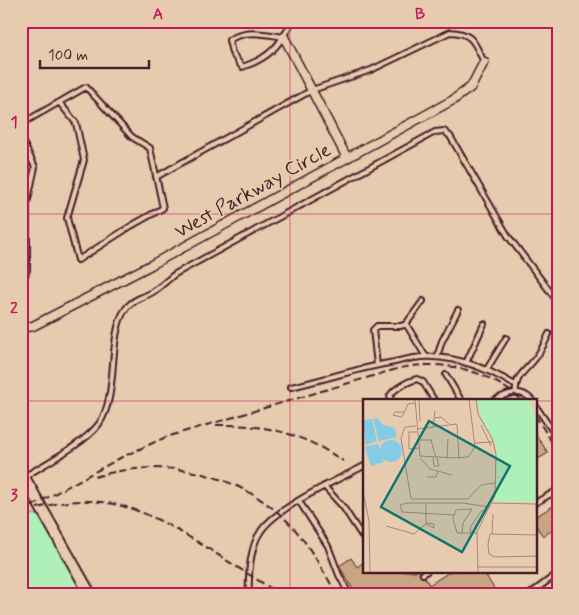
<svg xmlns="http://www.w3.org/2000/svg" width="579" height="615" font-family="Mynerve,sans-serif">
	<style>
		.green { fill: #aff0b8; stroke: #7c8872 }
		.building { fill: #caa581; stroke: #4a1f2b }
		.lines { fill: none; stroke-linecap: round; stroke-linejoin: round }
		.service-casing { stroke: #4a1f2b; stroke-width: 8 }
		.minor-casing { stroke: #4a1f2b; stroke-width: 11 }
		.tertiary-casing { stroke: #4a1f2b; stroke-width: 14 }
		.service { stroke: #e6cbae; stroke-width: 4 }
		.minor { stroke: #e6cbae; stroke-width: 8 }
		.tertiary { stroke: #e6cbae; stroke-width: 10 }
		.rail { stroke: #4a1f2b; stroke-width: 2; stroke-dasharray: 8 4; stroke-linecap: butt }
		.grid { fill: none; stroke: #c2185b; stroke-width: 1; stroke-opacity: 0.55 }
		.labels { text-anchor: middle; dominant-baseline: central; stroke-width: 4; stroke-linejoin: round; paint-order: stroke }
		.street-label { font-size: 20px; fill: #4a1f2b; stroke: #e6cbae }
		.inset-road { fill: none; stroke: #a8867a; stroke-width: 1 }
		.view { fill: #0f766e; fill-opacity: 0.15; stroke: #0f766e; stroke-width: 2.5 }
		.inset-edge { fill: none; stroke: #4a1f2b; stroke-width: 2.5 }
		.neatline { fill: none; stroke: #c2185b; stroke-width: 2 }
		.grid-label { font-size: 16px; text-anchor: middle; font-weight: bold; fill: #c2185b }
	</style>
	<rect width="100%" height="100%" fill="#e6cbae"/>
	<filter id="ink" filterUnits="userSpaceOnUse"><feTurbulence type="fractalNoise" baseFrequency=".02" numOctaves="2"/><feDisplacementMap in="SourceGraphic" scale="10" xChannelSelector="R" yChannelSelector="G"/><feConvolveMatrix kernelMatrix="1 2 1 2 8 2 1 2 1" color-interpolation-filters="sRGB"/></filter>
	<g filter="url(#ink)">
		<!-- green -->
		<path class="green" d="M21 483 30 499 21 508Z
			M34 514 41 517 83 594H21V519Z"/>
		<!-- building -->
		<path class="building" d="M535 433 548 453 535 461Z
			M558 503V527L543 536 535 524V517Z
			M351 558 357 567 364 562V571H420V576L425 577 429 585 451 571H483L495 590 489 594H356L339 566Z"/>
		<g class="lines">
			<!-- service casing -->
			<g class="service-casing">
				<path id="service" d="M284 37C265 34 246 29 229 40L232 53 242 67C268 59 280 46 292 21
					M21 124 86 87 132 137 150 148 163 208 131 226 78 260 67 218 84 160 76 123 59 102
					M21 138 35 167 27 204V270L21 287
					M156 177 312 90 371 70 450 32C473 33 474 42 484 62
					M406 324 426 357
					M437 357 442 341 458 310
					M466 363 484 324
					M377 365 373 330 377 326H401L406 324 423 301
					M487 369 506 338
					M446 375 461 400
					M291 387C326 379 359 368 395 362 407 359 420 356 433 357 463 358 490 370 515 385
					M516 392C514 375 529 369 537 356 542 349 545 342 549 334
					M391 400 390 396C394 388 409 381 417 379L423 382 434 400
					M495 400C508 393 520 388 532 400
					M535 405 558 439
					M24 477C46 463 84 444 99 424 116 399 110 357 118 327 120 319 122 312 128 306 134 299 143 297 151 293 160 288 167 280 175 274L435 132 444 131 450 136 508 236 558 302
					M324 486 343 507 364 539
					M299 501 328 546 339 575 349 594
					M535 503 558 490
					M423 574 427 571
					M249 594C248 576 250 546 261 531 277 507 337 480 364 466
					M530 594 558 573"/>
			</g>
			<!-- minor casing -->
			<g class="minor-casing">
				<path id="minor" d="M284 37 347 158
					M21 328 33 326 151 265 453 100 471 87 484 62"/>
			</g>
			<!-- tertiary casing -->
			<g class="tertiary-casing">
				<path id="tertiary" d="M21 472 90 594"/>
			</g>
			<!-- service -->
			<use href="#service" class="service"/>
			<!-- minor -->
			<use href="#minor" class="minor"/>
			<!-- tertiary -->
			<use href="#tertiary" class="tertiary"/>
			<!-- rail -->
			<path class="rail" d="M535 415 558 452
				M216 425C265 424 302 433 343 461
				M95 477C163 456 240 472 290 524 309 544 322 570 337 594
				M37 508C55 504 72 500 90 501 136 503 171 526 209 549 232 564 256 579 280 594
				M21 512 122 457 166 437 400 368C444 359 488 370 521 400"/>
		</g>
	</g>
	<!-- grid -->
	<path class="grid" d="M290 21V594M21 214H558M21 401H364M535 401H558"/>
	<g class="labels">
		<!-- street labels -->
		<g class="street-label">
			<text transform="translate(253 191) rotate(-29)">West Parkway Circle</text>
		</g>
	</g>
	<!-- overview -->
	<g transform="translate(363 399)">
		<rect width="174" height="174" fill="#e6cbae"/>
		<path d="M114 0H165L174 21V103H132L134 80 148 79 134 77 133 46 117 16Z" fill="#aff0b8"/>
		<path d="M15 19 20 26 32 29 34 38 16 42 10 20ZM9 20 14 42 3 46 0 21ZM17 52a11 11 0 1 1 22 0a11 11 0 1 1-22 0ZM15 45 21 63 8 67 2 48Z" fill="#84cce6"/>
		<path class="inset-road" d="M52 0 57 57 94 59 105 58 112 48 106 0M56 0 57 22M78 0H98M113 0 115 15 129 39 133 55 132 96 114 133 115 174M41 13H32L30 16 38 18 39 17 42 12 45 5 52 4M72 19 78 18 86 25M118 26 128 47M53 27 42 28 38 39 48 100H105L118 86 133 84M70 28 72 12M54 30 94 25 96 59M54 33H46V50L56 49M55 41H68L73 59M112 44 129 43M57 59 67 70 89 76M70 59 71 67H76L74 59M84 59 85 40M64 78H73L75 72M0 93 6 122 7 174M129 104 173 105 174 134M91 116 39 113 37 106 44 104H99L127 108M63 125V104M23 127 51 135 59 128 63 125 65 124 71 125V129L63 125M99 134 100 124 109 110 93 111 90 120 94 134H107M114 134H107L108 127 119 111 123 114M129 135 130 115M174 136 127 135 125 145 126 155 132 158 174 157M114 168H174"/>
		<path class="view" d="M66 22 147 67 99 153 18 108Z"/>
		<rect width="174" height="174" class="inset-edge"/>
	</g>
	<!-- margin -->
	<rect width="579" height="615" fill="none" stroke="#e6cbae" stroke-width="55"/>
	<!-- scale -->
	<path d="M40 60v8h109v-8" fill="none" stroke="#4a1f2b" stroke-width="2.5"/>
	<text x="48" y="60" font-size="15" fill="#4a1f2b" stroke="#e6cbae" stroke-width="4" paint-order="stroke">100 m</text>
	<rect x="28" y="28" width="524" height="560" class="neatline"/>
	<g class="grid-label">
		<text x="158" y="19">A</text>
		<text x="420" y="19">B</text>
		<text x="14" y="127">1</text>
		<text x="14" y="313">2</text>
		<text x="14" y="500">3</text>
	</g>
</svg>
